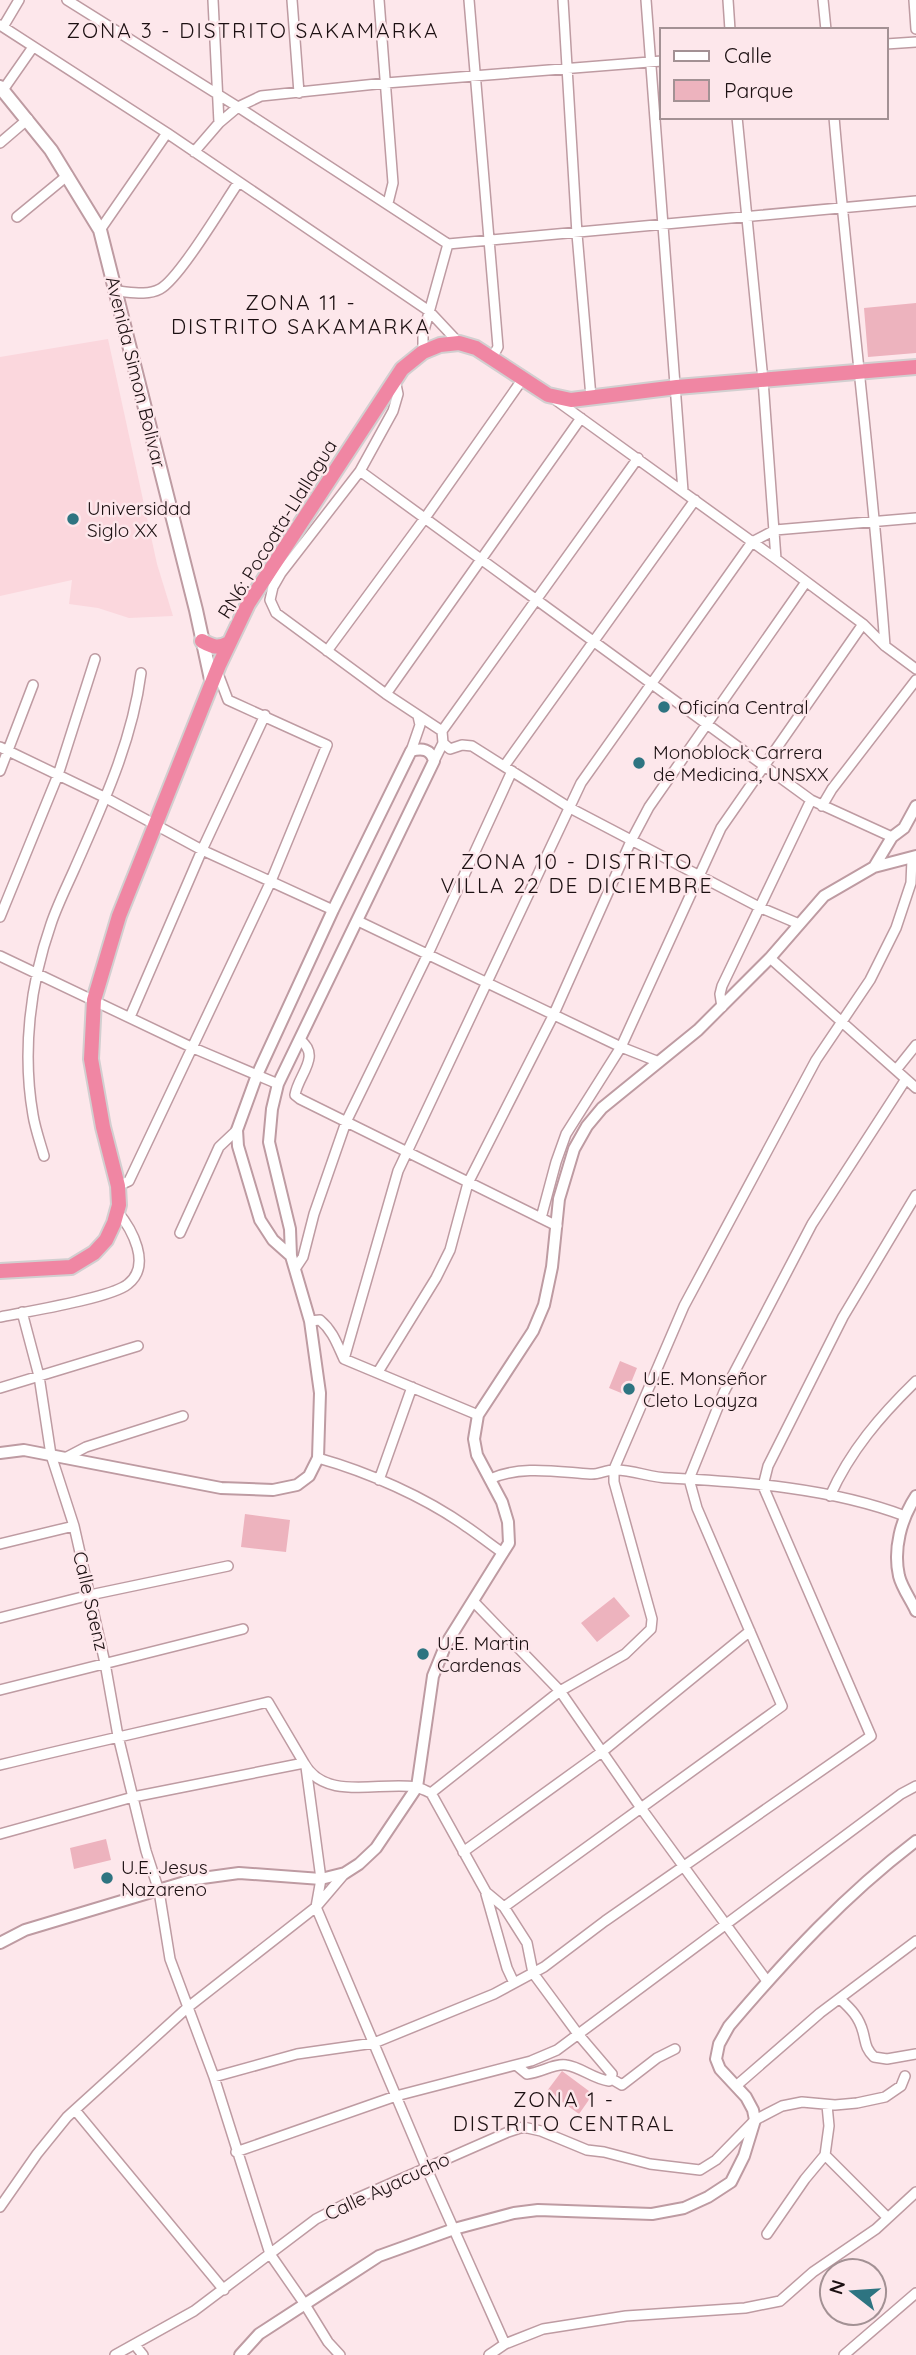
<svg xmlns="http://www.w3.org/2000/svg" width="916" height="2355" font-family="Quicksand,sans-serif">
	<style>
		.built { fill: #fbd7dd }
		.green { fill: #edb3be }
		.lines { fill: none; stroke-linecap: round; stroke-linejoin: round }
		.minor-casing { stroke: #be9ba2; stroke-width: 12 }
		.tertiary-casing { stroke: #be9ba2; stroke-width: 14 }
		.secondary-casing { stroke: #be9ba2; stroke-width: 16 }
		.trunk-casing { stroke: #d2cfd0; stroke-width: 18 }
		.minor { stroke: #fff; stroke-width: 9 }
		.tertiary { stroke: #fff; stroke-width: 10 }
		.secondary { stroke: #fff; stroke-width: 12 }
		.trunk { stroke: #f086a3; stroke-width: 14 }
		.poi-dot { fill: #2e7481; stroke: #fde7eb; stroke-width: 2.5 }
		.labels { text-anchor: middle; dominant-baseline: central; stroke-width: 5; stroke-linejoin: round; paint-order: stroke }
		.street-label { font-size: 19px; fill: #1c1012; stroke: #fde7eb }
		.poi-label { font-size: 19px; fill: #1c1012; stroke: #fde7eb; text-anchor: start }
		.neighbourhood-label { font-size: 21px; letter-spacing: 2px; fill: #1c1012; stroke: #fde7eb }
	</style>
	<rect width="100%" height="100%" fill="#fde7eb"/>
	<!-- built -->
	<path class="built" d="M108 339 157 564 173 616 129 618 98 608 69 604 72 580 0 596V357Z"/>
	<!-- green -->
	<path class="green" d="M916 303V353L868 357 864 308Z
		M620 1361 637 1368 626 1395 609 1388Z
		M245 1514 290 1520 286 1552 241 1547Z
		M614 1597 630 1616 597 1642 581 1623Z
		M106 1839 111 1860 74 1869 70 1848Z
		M562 2071 593 2094 579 2114 547 2091Z"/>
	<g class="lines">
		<!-- minor casing -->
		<g class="minor-casing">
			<path id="minor" d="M67 0 238 107 448 244 916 201
				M213 0 219 123
				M292 0 299 93
				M379 0 393 183 388 203
				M469 0 498 347 492 358
				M563 0 577 234 591 397
				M646 0 683 491
				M728 0 730 30
				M823 0 826 30
				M914 0 916 29
				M0 25 167 133 429 311 459 343
				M3 27 19 0
				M886 44 916 42
				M3 90 33 47
				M737 117 763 380 776 559
				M834 117C849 294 872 469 885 646
				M0 143 28 119
				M194 152 219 123 238 107 261 96 386 83 662 61
				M17 217 68 175
				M100 230 167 133
				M116 291C131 292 147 296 160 289 179 279 223 205 238 183
				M423 352V334L448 244
				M395 380 398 394 393 411 360 471 281 573 273 587 270 600 276 613 386 694 442 731
				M553 398 776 559 863 624 885 646 916 669
				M360 471 811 800 892 837
				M327 651 425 518 522 380
				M386 694 581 418
				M443 743 450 749 462 745 472 746 570 808 759 907 799 924
				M0 747 106 798 202 850 333 910
				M411 751 420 725 418 716
				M434 761 443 743 442 731 638 458
				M505 765 695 500
				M0 771 33 685
				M822 806 832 789 916 680
				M0 917 58 775 95 659
				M358 921 621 1047 659 1062
				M0 956 191 1047 278 1084
				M770 958 916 1088
				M722 1007 720 994 722 986 811 800
				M130 1017 202 850 265 715
				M300 1040C322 1056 298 1075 295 1095L300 1099 557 1226
				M896 1070 916 1045
				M44 1156C40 1142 35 1128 33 1115 22 1052 30 984 51 924 57 906 66 888 74 870 102 806 132 743 141 673
				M118 1186 129 1181 271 881 327 745 228 700 217 671
				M541 1218 556 1162 566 1134 621 1047 721 828 863 624
				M180 1233 219 1147 237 1130
				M295 1269 303 1257 314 1214 346 1122 427 956 512 771
				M22 1312 39 1376 51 1455 74 1526 105 1663 118 1736 146 1851 159 1891 170 1959 214 2077 270 2254 304 2303 328 2342 340 2355
				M0 1317C25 1312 112 1298 128 1284 152 1265 132 1229 117 1211
				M310 1321 320 1320C333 1331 337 1344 344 1359L478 1415
				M344 1359 398 1171 581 783 752 542 775 530 916 518
				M378 1372 436 1278 450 1250 468 1183 553 1016 631 841 649 807 806 582
				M0 1388 138 1346
				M65 1458 86 1447 183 1416
				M318 1458C368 1472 425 1497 467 1527 479 1535 491 1545 503 1553
				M490 1479C520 1465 558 1472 590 1474 599 1475 607 1469 616 1470 634 1470 651 1478 669 1478 747 1482 831 1488 905 1516
				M379 1480 412 1387
				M830 1496C850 1451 881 1415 916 1381
				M0 1544 74 1526
				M473 1601 560 1691 641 1808 767 1981
				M0 1618 90 1595 228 1566
				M0 1690 243 1629
				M0 1765C89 1743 179 1724 268 1702L304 1763
				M306 1767 321 1879 316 1907 426 2167 505 2344
				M431 1793 560 1691 625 1654 651 1629 652 1619 614 1482V1469L684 1306 816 1060 870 980 896 928 911 883 912 859
				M0 1834 133 1797 304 1763C325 1802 380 1781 416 1787 421 1788 426 1791 431 1793L486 1892 504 1907 527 1943 533 1973 578 2034 612 2074 609 2081C593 2079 581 2067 566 2065 554 2063 541 2073 527 2074L516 2065
				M463 1852 603 1751 750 1631
				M486 1894 507 1968 514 1983
				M504 1907 782 1706 697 1508 689 1479 724 1392 812 1224 906 1079
				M840 1999C851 2009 859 2017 863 2032 866 2043 865 2048 874 2057L887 2059 916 2054
				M214 2077 297 2054 374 2043 494 1994 544 1967 605 1921 871 1736 763 1486 768 1466 843 1317 916 1195
				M610 2078 622 2085 657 2058 675 2049
				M736 2086 820 2013 916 1941
				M75 2110 224 2290
				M236 2152 396 2096 531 2061 557 2050 901 1794 916 1786
				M825 2155 887 2217
				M0 2207 37 2154 67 2117 187 2008 316 1907 345 1873
				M767 2234 805 2179 825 2155 829 2126 827 2105
				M135 2345 143 2355
				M115 2355 194 2311 316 2219 353 2200 508 2132 523 2127 541 2131 587 2150 604 2152 650 2164 700 2170 716 2160 755 2120 782 2106 802 2102 835 2105 857 2103 885 2097 901 2086 905 2076
				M489 2355 505 2344 543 2329 626 2316 745 2308 780 2301 813 2272 876 2229 916 2192
				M844 2355 916 2293"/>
		</g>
		<!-- tertiary casing -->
		<g class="tertiary-casing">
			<path id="tertiary" d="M874 867 892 837 904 828 916 806
				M0 1453 24 1450 221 1488 273 1490 297 1485 309 1476 318 1458 320 1393 310 1321 291 1256 290 1229 269 1142 272 1109 278 1084 434 761C431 749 422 748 411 751L333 910 257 1075 237 1130 238 1146 260 1220 273 1240 291 1256
				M916 1496C901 1519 893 1549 899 1576 902 1588 911 1600 916 1611
				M0 1943 25 1930 195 1879 239 1873 321 1879 345 1873 359 1864 376 1848 417 1787 433 1676 446 1644 509 1543 508 1522 502 1502 477 1455 474 1439 478 1415 533 1331 544 1305 552 1267 559 1199 574 1149 587 1126 602 1108 698 1030 770 958 824 896 874 867 916 856
				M240 2355 259 2334 379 2256 454 2229 514 2213 538 2210 652 2214 684 2208 708 2197 731 2182 744 2156 755 2120 753 2110 746 2097 720 2069 716 2059 719 2044 729 2026C787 1958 845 1895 916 1841"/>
		</g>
		<!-- secondary casing -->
		<g class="secondary-casing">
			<path id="secondary" d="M0 87 51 150 100 230 196 610 212 684"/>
		</g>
		<!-- trunk casing -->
		<g class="trunk-casing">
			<path id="trunk" d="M202 641C213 647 218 649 229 643
				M0 1271 71 1267 94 1253 106 1240 114 1223 119 1205 118 1186 103 1127 91 1059 94 1000 119 916 219 665 248 604 402 369 423 352 440 345 459 343 476 348 548 395 571 400 677 387 916 367"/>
		</g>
		<!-- minor -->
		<use href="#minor" class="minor"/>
		<!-- tertiary -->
		<use href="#tertiary" class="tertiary"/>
		<!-- secondary -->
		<use href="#secondary" class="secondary"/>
		<!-- trunk -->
		<use href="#trunk" class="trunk"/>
	</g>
	<!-- markers -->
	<g class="poi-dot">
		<circle cx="73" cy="519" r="7"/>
		<circle cx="664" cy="707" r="7"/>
		<circle cx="639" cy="763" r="7"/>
		<circle cx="629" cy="1389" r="7"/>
		<circle cx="423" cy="1654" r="7"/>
		<circle cx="107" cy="1878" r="7"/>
	</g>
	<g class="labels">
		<!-- street labels -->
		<g class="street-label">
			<text transform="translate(136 372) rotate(76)">Avenida Simon Bolivar</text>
			<text transform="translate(277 529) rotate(-58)">RN6: Pocoata-Llallagua</text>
			<text transform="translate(91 1601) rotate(77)">Calle Saenz</text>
			<text transform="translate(387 2186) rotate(-25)">Calle Ayacucho</text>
		</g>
		<!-- poi labels -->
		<g class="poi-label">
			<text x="87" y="508">Universidad<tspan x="87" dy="22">Siglo XX</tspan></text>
			<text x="678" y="707">Oficina Central</text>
			<text x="653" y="752">Monoblock Carrera<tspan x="653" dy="22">de Medicina, UNSXX</tspan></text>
			<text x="643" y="1378">U.E. Monseñor<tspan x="643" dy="22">Cleto Loayza</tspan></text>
			<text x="437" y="1643">U.E. Martin<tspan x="437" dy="22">Cardenas</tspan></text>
			<text x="121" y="1867">U.E. Jesus<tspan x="121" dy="22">Nazareno</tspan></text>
		</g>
		<!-- neighbourhood labels -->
		<g class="neighbourhood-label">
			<text x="253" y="30">ZONA 3 - DISTRITO SAKAMARKA</text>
			<text x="301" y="302">ZONA 11 -<tspan x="301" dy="24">DISTRITO SAKAMARKA</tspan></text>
			<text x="577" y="861">ZONA 10 - DISTRITO<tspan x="577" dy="24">VILLA 22 DE DICIEMBRE</tspan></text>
			<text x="564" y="2099">ZONA 1 -<tspan x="564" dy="24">DISTRITO CENTRAL</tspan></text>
		</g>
	</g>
	<!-- legend -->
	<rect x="660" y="28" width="228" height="91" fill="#fde7eb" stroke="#a39194" stroke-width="2"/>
	<rect x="674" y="51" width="35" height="10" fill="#ffffff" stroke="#a39194" stroke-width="2"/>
	<text x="724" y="63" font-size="21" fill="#1c1012">Calle</text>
	<rect x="674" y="80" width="35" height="21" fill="#edb3be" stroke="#a39194" stroke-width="2"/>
	<text x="724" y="98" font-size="21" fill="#1c1012">Parque</text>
	<!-- north arrow -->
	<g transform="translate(853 2292) rotate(287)"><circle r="33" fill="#fde7eb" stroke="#a39194" stroke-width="2"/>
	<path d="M0-5L12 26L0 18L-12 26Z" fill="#2e7481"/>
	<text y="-10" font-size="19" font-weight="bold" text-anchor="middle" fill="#1c1012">N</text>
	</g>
</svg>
